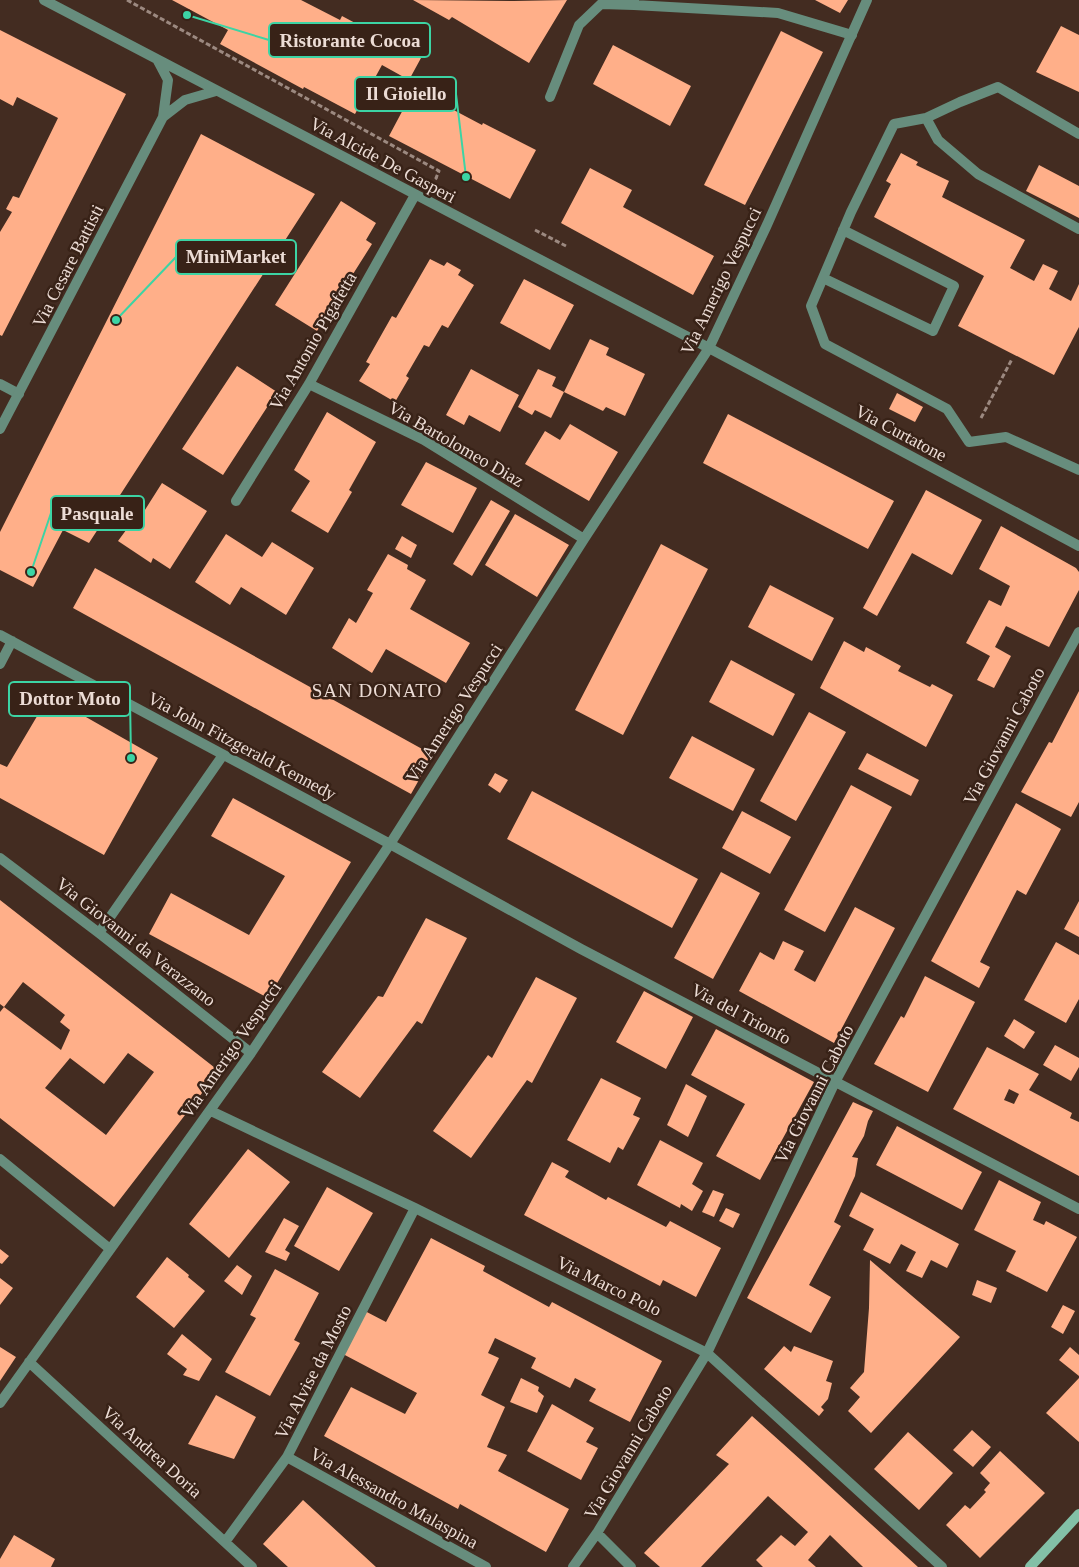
<svg xmlns="http://www.w3.org/2000/svg" width="1079" height="1567" font-family="'Times New Roman',serif">
	<style>
		.building { fill: #ffaf89; fill-rule: evenodd }
		.lines { fill: none; stroke-linecap: round; stroke-linejoin: round }
		.path { stroke: #9c8980; stroke-width: 3; stroke-dasharray: 5 2.5; stroke-linecap: butt }
		.lane { stroke: #678d7d; stroke-width: 10 }
		.street { stroke: #678d7d; stroke-width: 10 }
		.secondary { stroke: #83c0a7; stroke-width: 10 }
		.labels { text-anchor: middle; dominant-baseline: central; stroke-width: 5; stroke-linejoin: round; paint-order: stroke }
		.street-label { font-size: 18px; fill: #ecdcd5; stroke: #382217 }
		.neighbourhood-label { font-size: 19px; letter-spacing: 1px; fill: #ecdcd5; stroke: #382217 }
		.leader { fill: none; stroke: #3cd4a4; stroke-width: 2 }
		.callout-dot { fill: #3cd4a4; stroke: #382217; stroke-width: 2 }
		.callout { fill: #382217; stroke: #3cd4a4; stroke-width: 2 }
		.callout-label { font-size: 19px; text-anchor: middle; font-weight: bold; fill: #ecdcd5 }
	</style>
	<rect width="100%" height="100%" fill="#432c21"/>
	<!-- building -->
	<path class="building" d="M172 0H301L340 20 342 16 421 58 409 80 382 65 355 114 304 87 303 89 220 44 228 30Z
		M413 0 514 1 567 0 529 63 452 17 449 20Z
		M815 0H848L840 13Z
		M1061 26 1079 35V92L1036 72Z
		M0 30 126 94 2 336 0 335V232L12 212 6 209 13 196 19 198 58 118 17 97 13 106 0 99Z
		M781 31 823 52 745 205 704 185Z
		M613 45 691 86 670 126 593 84Z
		M414 89 482 125 483 123 536 150 510 199 389 136Z
		M201 134 315 194 89 543 63 530 33 587 0 570V532Z
		M901 153 918 162 916 165 949 181 942 197 1025 240 1010 268 1034 281 1043 264 1058 271 1049 289 1071 301 1079 284V327L1054 375 958 326 984 276 874 217 891 184 886 181Z
		M1039 165 1079 186V218L1026 191Z
		M590 168 632 190 623 207 714 256 693 295 561 223Z
		M341 201 376 223 366 240 372 244 317 331 275 305Z
		M430 259 444 266 447 262 461 270 458 275 474 285 448 328 442 325 429 347 424 345 406 376 409 378 395 402 359 381 370 364 366 362 392 316 396 318Z
		M524 279 574 305 550 350 500 323Z
		M590 339 609 348 606 355 645 374 625 416 606 407 603 411 564 392Z
		M237 366 277 392 223 475 182 449Z
		M471 369 519 395 500 432 469 415 464 425 446 415Z
		M538 369 556 377 552 386 564 392 551 418 535 410 532 415 518 407Z
		M897 393 923 407 915 422 889 409Z
		M327 412 376 442 349 490 352 492 328 533 291 511 310 481 294 470Z
		M728 414 894 501 868 549 703 463Z
		M570 424 618 452 589 501 525 464 545 431 560 440Z
		M426 462 477 488 453 533 401 505Z
		M162 483 207 511 170 569 153 558 151 563 118 541 132 522 136 524Z
		M926 490 982 520 952 575 912 553 877 616 863 608Z
		M491 500 510 511 472 576 453 564Z
		M515 514 569 545 537 597 485 565Z
		M1001 526 1076 568 1079 572V590L1049 647 1006 626 995 647 1011 656 994 688 977 680 990 656 966 643 989 600 1001 606 1010 586 979 569Z
		M226 534 262 557 272 542 314 568 286 615 241 587 230 605 195 582Z
		M402 536 417 545 411 558 395 549Z
		M661 544 708 569 623 735 575 710Z
		M388 554 408 565 407 569 426 580 410 609 470 643 446 683 386 649 372 673 332 648 349 618 356 623 373 593 367 590Z
		M95 568 433 755 411 794 73 608Z
		M770 585 834 618 812 661 748 627Z
		M844 641 864 652 866 647 901 666 898 671 930 687 932 684 953 695 926 747 820 688Z
		M731 660 795 694 773 736 709 702Z
		M1079 691V802L1071 817 1021 792 1049 742 1052 743Z
		M49 696 158 758 104 855 0 798V764L7 767Z
		M809 712 846 732 796 821 760 801Z
		M692 736 755 769 733 811 669 778Z
		M867 753 919 780 911 796 858 769Z
		M495 773 508 780 500 793 488 785Z
		M851 785 892 807 825 932 784 910Z
		M532 791 698 879 672 928 507 839Z
		M233 798 351 862 268 998 149 934 171 893 249 935 285 876 211 836Z
		M1016 803 1061 829 1026 895 1017 890 980 962 990 967 979 988 931 961Z
		M742 811 791 837 770 874 722 848Z
		M721 872 760 893 713 979 674 958Z
		M0 900 219 1071 114 1207 0 1118V1012L4 1007 61 1050 70 1030 60 1022 65 1015 23 982 4 1007 0 1004ZM128 1053 154 1072 106 1135 45 1088 70 1058 104 1084Z
		M1079 901V937L1064 929Z
		M855 907 895 928 834 1043 739 991 760 952 774 960 783 941 804 951 794 970 815 982Z
		M426 918 467 938 422 1024 417 1021 360 1098 322 1072 378 996 383 997Z
		M1056 942 1079 955V999L1066 1023 1024 1000Z
		M925 976 975 1002 928 1092 874 1064 901 1016 904 1018Z
		M536 977 577 998 532 1083 527 1080 471 1158 433 1131 488 1055 492 1058Z
		M644 991 693 1017 666 1069 616 1042Z
		M1014 1019 1035 1032 1024 1049 1004 1036Z
		M716 1029 814 1082 760 1180 716 1156 745 1104 691 1075Z
		M1055 1045 1079 1058V1067L1071 1081 1043 1065Z
		M987 1047 1039 1074 1029 1090 1072 1113 1070 1118 1079 1122V1176L953 1109ZM1009 1089 1019 1094 1014 1104 1004 1100Z
		M601 1078 641 1098 633 1115 640 1118 623 1150 618 1147 610 1163 567 1140Z
		M686 1084 707 1096 688 1137 667 1125Z
		M853 1102 873 1111 868 1121 864 1136 852 1157 858 1158 855 1176 834 1222 841 1226 809 1285 831 1297 811 1333 747 1298Z
		M897 1126 982 1172 962 1210 876 1165Z
		M660 1140 703 1163 692 1184 703 1191 692 1211 681 1204 680 1208 637 1185Z
		M248 1149 290 1182 229 1258 189 1224Z
		M552 1162 569 1171 565 1177 606 1200 608 1197 666 1227 670 1221 721 1248 696 1297 663 1280 660 1286 524 1215Z
		M999 1180 1041 1202 1033 1220 1044 1225 1046 1221 1077 1237 1047 1292 1006 1271 1016 1251 974 1230Z
		M327 1187 373 1213 339 1271 294 1246Z
		M713 1190 724 1194 714 1217 702 1212Z
		M861 1192 959 1244 947 1268 931 1260 922 1278 906 1271 916 1252 901 1244 890 1264 863 1250 874 1229 849 1216Z
		M726 1208 740 1214 733 1228 719 1221Z
		M284 1218 299 1226 285 1250 290 1253 286 1261 265 1252Z
		M431 1238 485 1266 483 1271 549 1307 552 1302 662 1361 630 1422 589 1401 596 1389 575 1378 570 1388 531 1368 536 1358 495 1338 488 1353 499 1358 481 1395 505 1407 487 1447 507 1455 498 1471 569 1509 546 1552 460 1504 458 1509 324 1436 351 1387 405 1414 417 1393 341 1353 363 1310 386 1322Z
		M0 1249 9 1256 2 1264 0 1263Z
		M167 1257 189 1275 188 1277 205 1291 174 1328 136 1297Z
		M870 1260 960 1337 871 1433 848 1411 860 1397 850 1388 864 1372 869 1308Z
		M237 1265 252 1276 242 1295 224 1281Z
		M275 1269 319 1293 294 1340 300 1343 270 1396 225 1372 256 1318 250 1315Z
		M0 1278 13 1288 0 1305Z
		M977 1280 997 1288 991 1303 972 1295Z
		M1063 1305 1075 1311 1063 1334 1051 1327Z
		M182 1334 212 1359 199 1381 183 1375 187 1369 167 1354Z
		M784 1346 791 1352 794 1346 833 1361 826 1381 832 1383 828 1399 821 1407 824 1410 819 1416 764 1369Z
		M0 1347 16 1357 0 1381Z
		M1070 1347 1079 1355V1376L1059 1360Z
		M521 1378 539 1387 538 1391 544 1396 537 1413 510 1402Z
		M1079 1378V1442L1046 1413Z
		M216 1395 256 1417 234 1459 188 1444Z
		M552 1404 594 1428 586 1442 598 1448 581 1480 527 1451Z
		M752 1416 802 1461 918 1567H863L830 1535 808 1560 816 1567H763L756 1560 781 1535 795 1546 808 1532 768 1496 701 1567H660L644 1553 729 1464 716 1455Z
		M972 1430 991 1447 973 1467 953 1450Z
		M908 1432 953 1473 919 1510 874 1469Z
		M1000 1451 1045 1493 980 1558 946 1525 965 1505 970 1509 986 1492 984 1490 990 1483 980 1473Z
		M303 1500 376 1567H288L263 1544Z
		M14 1535 55 1559 51 1567H0V1559Z"/>
	<g class="lines">
		<!-- path -->
		<path class="path" d="M127 0 439 171 436 178 439 180
			M535 230 566 246
			M981 418 1012 359"/>
		<!-- lane -->
		<path class="lane" d="M634 0V5L778 13 852 35
			M550 97 579 25 601 4 634 5
			M926 118 938 140 978 174 1079 229
			M1079 134 998 87 960 102 926 118 894 124 851 212 811 306 825 344 947 409 969 442 1006 437 1079 470
			M823 278 933 331 954 286 843 230
			M0 384 19 394"/>
		<!-- street -->
		<path class="street" d="M44 0 709 348 1079 546
			M158 61 168 80 163 117
			M309 384 424 440 584 539
			M0 429 163 117 185 100 216 91
			M236 501 309 384 415 195
			M0 635 390 844 581 949 1079 1209
			M0 664 12 641
			M0 858 99 933 251 1053
			M99 933 223 755
			M211 1111 415 1208 707 1353 942 1567
			M0 1159 110 1249
			M29 1362 252 1567
			M0 1403 251 1053 390 844 584 539 709 348 766 227 867 0
			M287 1457 486 1567
			M597 1533 631 1567
			M225 1542 287 1457 415 1208
			M573 1567 597 1533 707 1353 835 1082 1079 632"/>
		<!-- secondary -->
		<path class="secondary" d="M1030 1567 1079 1514"/>
	</g>
	<g class="labels">
		<!-- street labels -->
		<g class="street-label">
			<text transform="translate(383 160) rotate(28)">Via Alcide De Gasperi</text>
			<text transform="translate(68 266) rotate(-63)">Via Cesare Battisti</text>
			<text transform="translate(721 281) rotate(-64)">Via Amerigo Vespucci</text>
			<text transform="translate(313 341) rotate(-60)">Via Antonio Pigafetta</text>
			<text transform="translate(901 433) rotate(28)">Via Curtatone</text>
			<text transform="translate(456 444) rotate(30)">Via Bartolomeo Diaz</text>
			<text transform="translate(454 713) rotate(-57)">Via Amerigo Vespucci</text>
			<text transform="translate(1004 736) rotate(-62)">Via Giovanni Caboto</text>
			<text transform="translate(242 746) rotate(28)">Via John Fitzgerald Kennedy</text>
			<text transform="translate(136 942) rotate(38)">Via Giovanni da Verazzano</text>
			<text transform="translate(741 1014) rotate(28)">Via del Trionfo</text>
			<text transform="translate(231 1050) rotate(-55)">Via Amerigo Vespucci</text>
			<text transform="translate(814 1094) rotate(-63)">Via Giovanni Caboto</text>
			<text transform="translate(609 1286) rotate(26)">Via Marco Polo</text>
			<text transform="translate(313 1372) rotate(-63)">Via Alvise da Mosto</text>
			<text transform="translate(152 1452) rotate(42)">Via Andrea Doria</text>
			<text transform="translate(628 1452) rotate(-59)">Via Giovanni Caboto</text>
			<text transform="translate(394 1498) rotate(29)">Via Alessandro Malaspina</text>
		</g>
		<!-- neighbourhood labels -->
		<g class="neighbourhood-label">
			<text x="377" y="690">SAN DONATO</text>
		</g>
	</g>
	<!-- callouts -->
	<path class="leader" d="M187 15L269 40M466 177L456 94M116 320L176 257M31 572L51 513M131 758L130 699"/>
	<g class="callout-dot">
		<circle cx="187" cy="15" r="5"/>
		<circle cx="466" cy="177" r="5"/>
		<circle cx="116" cy="320" r="5"/>
		<circle cx="31" cy="572" r="5"/>
		<circle cx="131" cy="758" r="5"/>
	</g>
	<g class="callout">
		<rect x="269" y="23" width="161" height="34" rx="5"/>
		<rect x="355" y="77" width="101" height="34" rx="5"/>
		<rect x="176" y="240" width="120" height="34" rx="5"/>
		<rect x="51" y="496" width="93" height="34" rx="5"/>
		<rect x="9" y="682" width="121" height="34" rx="5"/>
	</g>
	<g class="callout-label">
		<text x="350" y="47">Ristorante Cocoa</text>
		<text x="406" y="100">Il Gioiello</text>
		<text x="236" y="263">MiniMarket</text>
		<text x="97" y="520">Pasquale</text>
		<text x="70" y="705">Dottor Moto</text>
	</g>
</svg>
